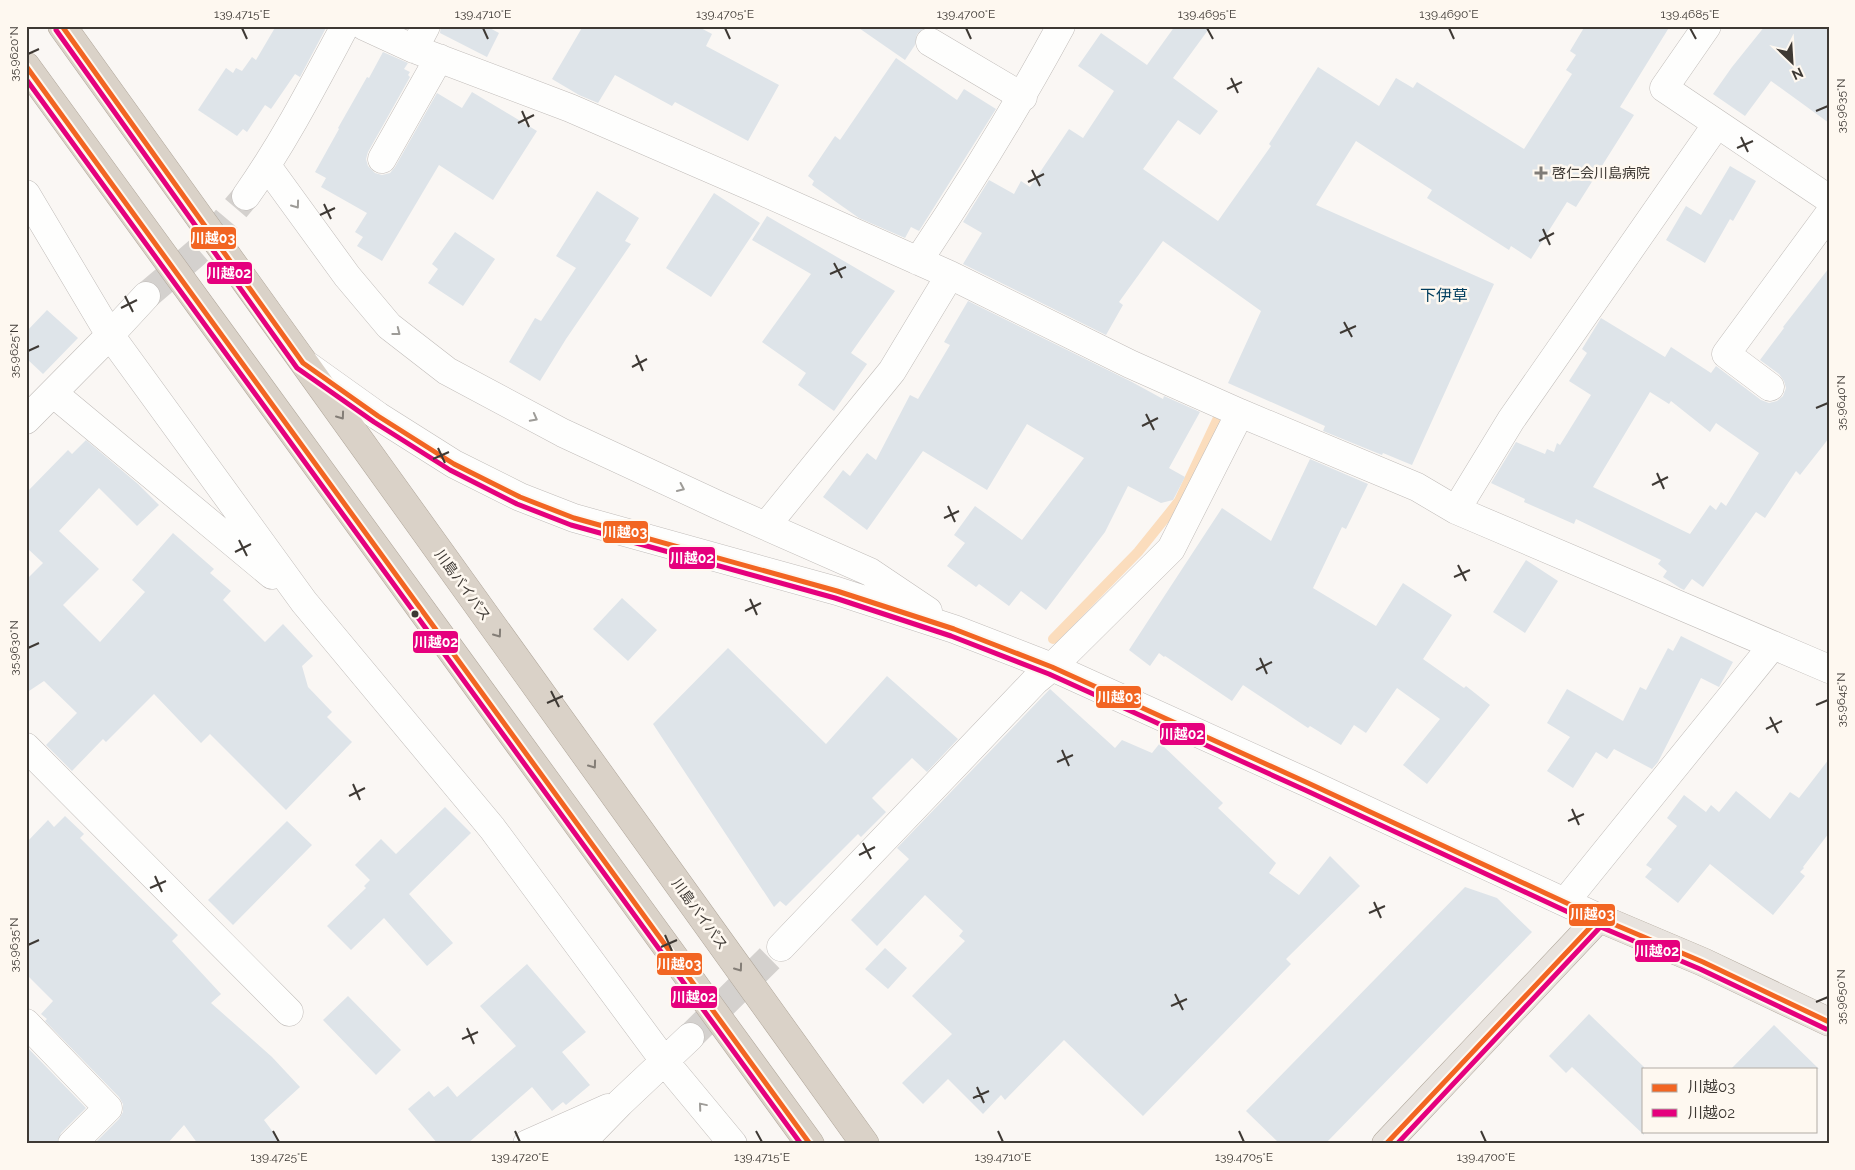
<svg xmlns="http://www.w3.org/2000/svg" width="1855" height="1170" font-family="Raleway,'Noto Sans JP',sans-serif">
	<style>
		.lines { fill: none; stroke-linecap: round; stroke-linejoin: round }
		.stream { stroke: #fbddbd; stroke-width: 10 }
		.building { fill: #dee4e9; fill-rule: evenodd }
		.minor-tunnel { stroke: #d4d1ce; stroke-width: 28; stroke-dasharray: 28 14; stroke-linecap: butt }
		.minor-casing { stroke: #c0bcb9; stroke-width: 29 }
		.major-casing { stroke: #b0a79b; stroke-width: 29 }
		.highway-casing { stroke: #b0a79b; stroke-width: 29 }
		.minor { stroke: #fefefd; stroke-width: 28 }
		.major { stroke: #e8e3de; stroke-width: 28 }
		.highway { stroke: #dad2c8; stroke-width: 28 }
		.bus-1-casing { stroke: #fef8f0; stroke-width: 9 }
		.bus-2-casing { stroke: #fef8f0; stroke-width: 9 }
		.bus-1 { stroke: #f26522; stroke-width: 5 }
		.bus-2 { stroke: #e5007d; stroke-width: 5 }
		.oneway { stroke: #9e9c98 }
		.oneway2 { stroke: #847e77 }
		.ticks { fill: none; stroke: #3e3934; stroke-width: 2 }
		.poi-dot { fill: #807c77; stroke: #fef8f0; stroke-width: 2 }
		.bus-dot { fill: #3e3934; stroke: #fef8f0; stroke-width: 2 }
		.labels { text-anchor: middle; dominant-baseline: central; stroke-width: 5; stroke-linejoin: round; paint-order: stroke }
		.poi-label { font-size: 14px; fill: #3e3934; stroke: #fef8f0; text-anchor: start }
		.street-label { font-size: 14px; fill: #3e3934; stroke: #fef8f0 }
		.quarter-label { font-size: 16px; fill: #003d5e; stroke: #fef8f0 }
		.line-badge { stroke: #fef8f0; stroke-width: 2 }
		.badge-label { font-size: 14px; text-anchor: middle; font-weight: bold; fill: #fff }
		.neatline { fill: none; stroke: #3e3934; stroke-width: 2 }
		.ticks-label { font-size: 12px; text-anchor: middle; fill: #3e3934 }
	</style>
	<rect width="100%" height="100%" fill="#faf7f4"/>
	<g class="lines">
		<!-- stream -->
		<path class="stream" d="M1053 639 1138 552 1179 501 1219 416"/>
	</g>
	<!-- building -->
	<path class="building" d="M276 26H327L300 77 295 74 271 109 265 105 247 132 243 129 237 136 198 110 226 68 233 73 236 68 242 71 252 57 256 60Z
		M441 26H486L499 33 487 57 440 33Z
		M583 26H697L712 34 706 46 779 85 748 141 675 102 672 106 615 75 598 103 579 95 552 79Z
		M856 26H927L917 34 915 45 905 60Z
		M1175 26H1211L1173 78 1218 111 1200 135 1178 120 1143 169 1218 221 1271 146 1269 144 1318 67 1379 106 1396 78 1413 88 1417 82 1524 149 1572 74 1566 70 1576 55 1570 51 1585 26H1670L1620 107 1634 115 1576 207 1567 202 1531 259 1511 246 1509 250 1427 198 1432 190 1356 141 1316 205 1494 284 1412 465 1383 453 1382 455 1323 431 1325 426 1228 383 1261 311 1163 241 1119 302 1123 305 1106 335 963 264 982 233 963 222 989 180 1014 194 1021 181 1030 187 1069 129 1083 138 1114 91 1078 66 1101 33 1147 65Z
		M1765 26H1829V123L1771 81 1745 116 1713 94 1732 67Z
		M383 52 408 63 404 69 410 72 408 75 410 77 368 152 366 159 368 166 375 173 382 175 390 173 395 167 437 93 462 108 472 92 537 131 493 200 439 165 382 261 357 246 363 237 355 232 367 213 321 187 326 178 315 172 339 129 338 128 367 77 369 78Z
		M896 58 957 100 964 89 996 109 919 231 911 227 905 238 859 218 812 185 814 181 808 176 835 136 840 140Z
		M1730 166 1756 181 1733 221 1730 219 1705 263 1666 240 1686 206 1701 215Z
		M597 191 639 218 625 241 631 244 566 339 540 381 509 362 535 318 541 321 576 268 556 256Z
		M714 193 760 223 711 297 666 268Z
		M767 216 895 291 851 353 867 364 834 411 798 385 806 373 762 342 811 274 752 240Z
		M455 232 495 259 463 306 428 283 438 269 432 264Z
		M1829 268V438L1800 475 1796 471 1765 518 1756 512 1703 587 1692 579 1684 590 1680 588 1663 577 1667 571 1658 564 1661 560 1576 519 1574 524 1524 502 1525 499 1491 483 1516 442 1545 454 1547 449 1554 452 1557 443 1560 445 1591 395 1569 381 1587 353 1582 349 1601 318 1665 357 1671 347 1711 373 1716 366 1761 400 1769 403 1777 401 1783 396 1786 388 1784 381 1779 374 1760 360 1784 328 1783 327ZM1650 392 1669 404 1671 401 1710 432 1716 423 1759 453 1726 506 1721 502 1716 510 1710 505 1690 534 1593 487Z
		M968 301 1132 382 1163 399 1164 396 1200 412 1169 468 1185 477 1173 500 1161 503 1128 486 1105 532 1046 610 1021 591 1009 606 979 584 976 587 947 566 965 543 954 535 975 506 1022 540 1084 458 1027 424 987 490 923 451 867 530 823 497 843 470 850 476 867 453 876 460 910 395 918 399 950 345 944 342Z
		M47 310 78 338 43 374 26 358V332Z
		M86 440 138 484 159 505 137 526 99 488 59 531 99 569 63 605 100 642 145 592 132 580 173 533 214 569 210 573 231 591 223 600 265 642 283 624 313 656 302 666 308 687 332 712 327 717 352 742 286 810 210 734 201 743 154 694 106 742 103 739 72 771 46 745 77 713 44 681 26 693V580L43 563 26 547V493L68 450 72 454Z
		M1310 459 1368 484 1346 529 1342 527 1313 588 1376 626 1403 583 1452 615 1423 659 1464 688 1466 686 1490 705 1427 784 1403 765 1440 719 1397 688 1366 733 1354 725 1341 745 1310 726 1308 728 1243 685 1232 701 1165 656 1164 657 1159 653 1150 666 1129 650 1222 508 1271 541Z
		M1526 560 1558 581 1525 633 1493 612Z
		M622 598 657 630 628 661 593 629Z
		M1681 636 1733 662 1719 687 1701 678 1658 762 1652 769 1614 749 1607 759 1596 752 1573 788 1547 771 1570 737 1547 723 1567 689 1623 721 1640 687 1646 690 1668 648 1673 651Z
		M728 648 826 744 887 676 958 739 927 772 912 758 872 798 886 812 861 837 858 834 786 906 780 901 774 907 653 724Z
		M1050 689 1115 748 1122 740 1152 753 1160 743 1223 803 1218 808 1276 863 1269 873 1299 895 1330 856 1360 886 1286 959 1291 964 1143 1116 1064 1040 1005 1100 1001 1095 983 1114 948 1079 923 1104 902 1083 952 1034 912 996 965 941 959 936 963 931 925 895 877 946 851 920 909 859 897 848Z
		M1829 759V833L1803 867 1804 868 1800 872 1805 876 1773 915 1710 864 1678 903 1645 877 1652 869 1646 865 1677 826 1667 818 1684 795 1706 812 1711 805 1719 812 1736 791 1770 819 1790 792 1799 798Z
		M445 807 471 833 409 894 453 943 427 966 384 918 351 950 327 926 366 888 364 886 370 880 355 865 381 839 396 854Z
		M65 816 84 834 80 838 178 935 172 941 221 994 211 1003 272 1057 300 1087 264 1120 282 1144H198L184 1125 167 1144H94L119 1119 123 1112V1104L119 1097 45 1021 47 1019 41 1014 53 1001 26 974V843L48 820 54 827Z
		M287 821 312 845 233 925 208 900Z
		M1465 887 1497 898 1532 932 1325 1144H1280L1246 1111Z
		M885 948 907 968 888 989 865 969Z
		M527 964 586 1032 562 1052 590 1085 566 1105 563 1102 552 1111 532 1087 467 1144H438L408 1109 429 1091 434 1097 448 1086 457 1097 516 1046 480 1006Z
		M348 996 401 1050 376 1075 323 1020Z
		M1589 1014 1644 1067V1135L1572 1067 1566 1073 1549 1056Z
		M1774 1025 1819 1069H1731Z
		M26 1046 86 1108 61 1133 57 1144H26Z"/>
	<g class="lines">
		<!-- minor-tunnel -->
		<path class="minor-tunnel" d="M146 296 202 248 246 196
			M690 1037 781 947"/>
		<!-- minor casing -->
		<g class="minor-casing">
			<path id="minor" d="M364 26 414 49 570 108 766 193 950 275 1130 364 1240 413 1417 487 1456 510 1829 669
				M1707 26 1664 88 1829 199
				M930 42 1023 97
				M414 49 426 26
				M382 159 439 58
				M267 166 347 276 389 326 447 371 563 433 718 505 870 572 928 611
				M26 194 110 335 304 602 492 828 665 1062 733 1144
				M246 196C284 142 314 84 345 26
				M918 261C969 185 1017 107 1061 26
				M308 366 378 416 454 464 520 497 574 518 837 591 954 629 1052 667 1308 783 1599 918
				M1770 387 1726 354 1829 214
				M53 393 272 575
				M26 420 110 335 146 296
				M1456 510 1511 420 1717 124
				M766 526 892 371 950 275
				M26 747 289 1012
				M1565 902 1773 645
				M781 947 1035 681 1052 667 1171 549 1240 413
				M26 1023 108 1108 72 1144
				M527 1144 608 1108
				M580 1144 620 1103 690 1037"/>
		</g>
		<!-- major casing -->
		<g class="major-casing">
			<path id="major" d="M1386 1144 1599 918 1703 962 1829 1022"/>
		</g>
		<!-- highway casing -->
		<g class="highway-casing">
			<path id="highway" d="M62 26 865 1144
				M26 66 810 1144"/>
		</g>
		<!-- minor -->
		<use href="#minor" class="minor"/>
		<!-- major -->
		<use href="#major" class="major"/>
		<!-- highway -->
		<use href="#highway" class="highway"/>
		<!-- bus-1 casing -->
		<g class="bus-1-casing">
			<path id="bus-1" d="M62 26 303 363 378 416 454 464 520 497 574 518 837 591 954 629 1052 667 1308 783 1599 918 1703 962 1829 1022
				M26 66 810 1144
				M1386 1144 1599 918"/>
		</g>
		<!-- bus-2 casing -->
		<g class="bus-2-casing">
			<path id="bus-2" d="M56 30 297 368 374 422 450 470 517 504 571 525 835 598 951 636 1049 674 1305 790 1596 925 1700 969 1826 1029
				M26 79 801 1144
				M1397 1144 1604 923"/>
		</g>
		<!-- bus-1 -->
		<use href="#bus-1" class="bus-1"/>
		<!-- bus-2 -->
		<use href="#bus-2" class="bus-2"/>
	</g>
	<!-- one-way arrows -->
	<defs><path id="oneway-chevron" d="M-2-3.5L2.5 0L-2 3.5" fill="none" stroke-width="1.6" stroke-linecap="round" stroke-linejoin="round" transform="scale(1.25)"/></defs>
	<g class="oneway">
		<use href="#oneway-chevron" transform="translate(296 205) rotate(54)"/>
		<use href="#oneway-chevron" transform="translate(397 332) rotate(38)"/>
		<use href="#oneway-chevron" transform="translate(534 418) rotate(28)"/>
		<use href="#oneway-chevron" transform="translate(681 488) rotate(25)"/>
		<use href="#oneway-chevron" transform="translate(702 1106) rotate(-130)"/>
	</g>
	<g class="oneway2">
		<use href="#oneway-chevron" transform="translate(341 416) rotate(54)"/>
		<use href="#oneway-chevron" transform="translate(498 634) rotate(54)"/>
		<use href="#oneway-chevron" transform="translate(593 765) rotate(54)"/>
		<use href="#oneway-chevron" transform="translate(739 968) rotate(54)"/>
	</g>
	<!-- ticks -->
	<path class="ticks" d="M242 28 247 39M483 28 488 39M725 28 730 39M966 28 971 39M1207 28 1213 39M1449 28 1454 39M1690 28 1696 39M28 54 39 49M1231 78 1238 93M1227 89 1242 82M522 111 529 127M1816 111 1828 106M518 123 534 115M1741 137 1748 152M1737 148 1753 141M1032 170 1040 186M1028 182 1044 174M324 204 331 219M320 215 335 208M1543 229 1550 245M1539 241 1554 233M834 263 842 278M830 274 846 267M125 296 133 312M121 308 137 300M1344 322 1352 337M1340 333 1356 326M28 351 39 346M636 355 643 371M632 367 647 359M1816 408 1828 403M1146 414 1154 430M1142 426 1158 418M438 448 445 463M433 459 449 452M1657 473 1664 489M1652 485 1668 477M948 506 955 522M944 518 959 511M239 540 247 556M235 552 251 544M1458 565 1466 581M1454 577 1470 570M750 599 757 615M745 611 761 603M28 648 39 643M1260 658 1267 674M1256 670 1272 662M551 691 559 707M547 703 563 696M1816 705 1828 700M1770 717 1778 733M1766 729 1782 721M1062 750 1069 766M1057 762 1073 755M353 784 360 800M349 796 365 788M1572 809 1579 825M1568 821 1584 814M863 843 871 859M859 855 875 847M155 876 162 892M150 888 166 881M1374 902 1381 918M1369 913 1385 906M665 935 672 951M28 945 39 940M661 947 677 940M1175 994 1183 1010M1816 1002 1828 997M1171 1006 1187 999M467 1028 474 1044M462 1039 478 1032M977 1087 984 1103M973 1098 989 1091M273 1131 279 1142M515 1131 520 1142M756 1131 762 1142M998 1131 1003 1142M1239 1131 1244 1142M1481 1131 1486 1142"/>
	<!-- markers -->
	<path class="poi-dot" d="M1538.5 165.5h5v5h5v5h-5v5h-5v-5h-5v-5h5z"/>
	<circle class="bus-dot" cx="415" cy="614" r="4.5"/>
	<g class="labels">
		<!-- poi labels -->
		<g class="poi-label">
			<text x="1552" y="173">啓仁会川島病院</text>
		</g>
		<!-- street labels -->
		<g class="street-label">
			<text transform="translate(463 585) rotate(54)">川島バイパス</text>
			<text transform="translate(700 914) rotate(54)">川島バイパス</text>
		</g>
		<!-- quarter labels -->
		<g class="quarter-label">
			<text x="1444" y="295">下伊草</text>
		</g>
	</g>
	<g class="line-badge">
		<rect x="190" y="226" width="47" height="24" rx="5" fill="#f26522"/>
		<rect x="206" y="261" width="47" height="24" rx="5" fill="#e5007d"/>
		<rect x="602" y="520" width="47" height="24" rx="5" fill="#f26522"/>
		<rect x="668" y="546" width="48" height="24" rx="5" fill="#e5007d"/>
		<rect x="412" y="630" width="47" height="24" rx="5" fill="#e5007d"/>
		<rect x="1095" y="685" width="47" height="24" rx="5" fill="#f26522"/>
		<rect x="1159" y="722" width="47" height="24" rx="5" fill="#e5007d"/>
		<rect x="1568" y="903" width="48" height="24" rx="5" fill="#f26522"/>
		<rect x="1634" y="939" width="47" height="24" rx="5" fill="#e5007d"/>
		<rect x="656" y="952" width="47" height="24" rx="5" fill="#f26522"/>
		<rect x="670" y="985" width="48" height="24" rx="5" fill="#e5007d"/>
	</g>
	<g class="badge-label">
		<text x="213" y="243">川越03</text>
		<text x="229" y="278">川越02</text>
		<text x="625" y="537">川越03</text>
		<text x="692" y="563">川越02</text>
		<text x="436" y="647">川越02</text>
		<text x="1119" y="702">川越03</text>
		<text x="1182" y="739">川越02</text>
		<text x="1592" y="919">川越03</text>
		<text x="1657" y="956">川越02</text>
		<text x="679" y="969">川越03</text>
		<text x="694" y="1002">川越02</text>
	</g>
	<!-- border -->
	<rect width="1855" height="1170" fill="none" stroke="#fef8f0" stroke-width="55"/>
	<!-- legend -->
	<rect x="1642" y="1068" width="175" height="65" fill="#fef8f0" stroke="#b1aca5"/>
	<rect x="1652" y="1084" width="25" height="8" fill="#f26522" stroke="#b1aca5"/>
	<text x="1688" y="1092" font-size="15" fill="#3e3934">川越03</text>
	<rect x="1652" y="1109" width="25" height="8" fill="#e5007d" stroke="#b1aca5"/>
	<text x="1688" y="1118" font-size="15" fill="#3e3934">川越02</text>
	<!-- north arrow -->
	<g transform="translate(1792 62) rotate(155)" stroke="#fef8f0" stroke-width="4" paint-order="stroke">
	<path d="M0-4L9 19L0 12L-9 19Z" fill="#3e3934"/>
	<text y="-8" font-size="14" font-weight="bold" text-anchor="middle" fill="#3e3934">N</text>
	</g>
	<rect x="28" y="28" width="1800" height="1114" class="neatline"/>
	<g class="ticks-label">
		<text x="242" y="18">139.4715°E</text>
		<text x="483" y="18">139.4710°E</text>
		<text x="725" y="18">139.4705°E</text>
		<text x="966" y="18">139.4700°E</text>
		<text x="1207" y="18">139.4695°E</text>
		<text x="1449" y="18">139.4690°E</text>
		<text x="1690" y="18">139.4685°E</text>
		<text transform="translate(14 54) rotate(-90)" y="4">35.9620°N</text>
		<text transform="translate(1841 106) rotate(-90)" y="4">35.9635°N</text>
		<text transform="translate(14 351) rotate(-90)" y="4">35.9625°N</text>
		<text transform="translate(1841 403) rotate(-90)" y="4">35.9640°N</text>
		<text transform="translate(14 648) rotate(-90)" y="4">35.9630°N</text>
		<text transform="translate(1841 700) rotate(-90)" y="4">35.9645°N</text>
		<text transform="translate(14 945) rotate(-90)" y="4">35.9635°N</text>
		<text transform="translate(1841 997) rotate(-90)" y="4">35.9650°N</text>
		<text x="279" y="1161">139.4725°E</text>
		<text x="520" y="1161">139.4720°E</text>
		<text x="762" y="1161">139.4715°E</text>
		<text x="1003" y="1161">139.4710°E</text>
		<text x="1244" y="1161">139.4705°E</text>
		<text x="1486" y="1161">139.4700°E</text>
	</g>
</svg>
